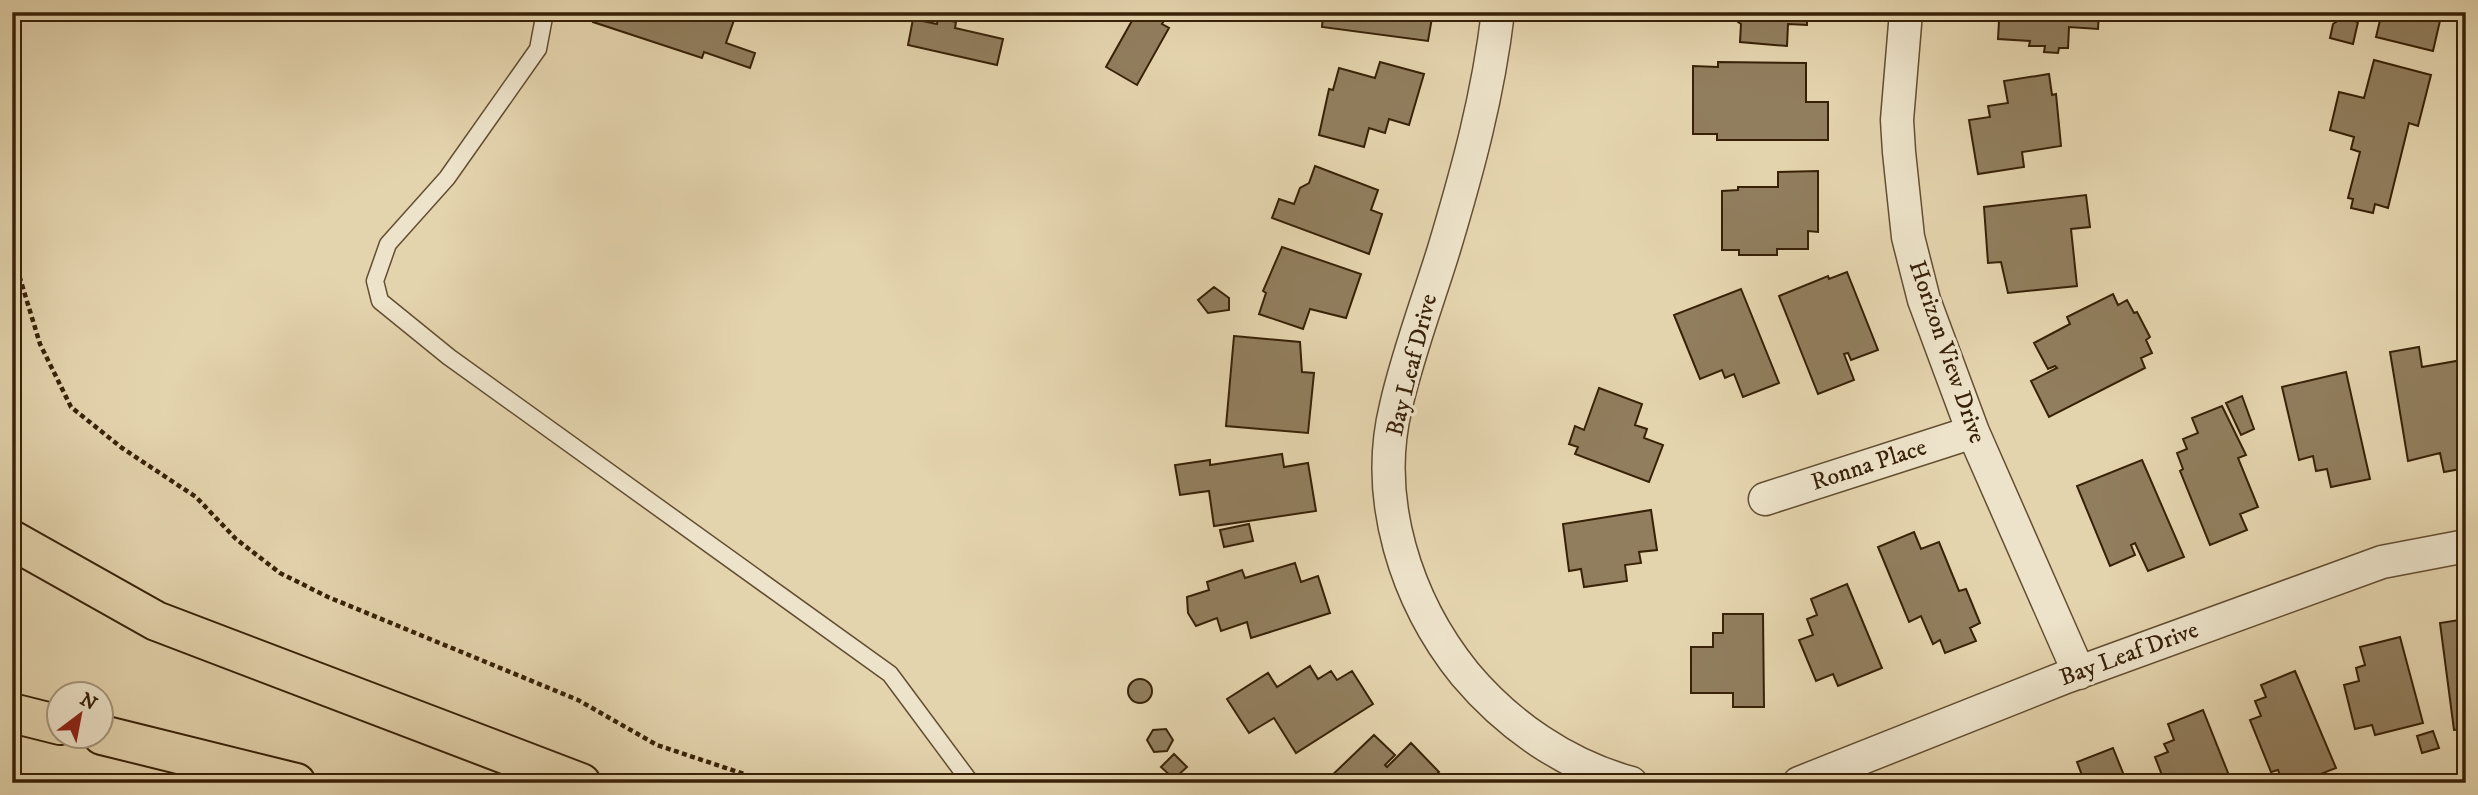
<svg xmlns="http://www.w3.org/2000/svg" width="2478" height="795" font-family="'IM FELL DW Pica',serif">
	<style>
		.building { fill: #917e5e; stroke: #382107; stroke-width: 2 }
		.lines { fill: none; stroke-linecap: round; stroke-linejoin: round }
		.service-casing { stroke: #634e31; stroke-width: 19 }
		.minor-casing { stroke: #634e31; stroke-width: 35 }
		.primary-casing { stroke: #382107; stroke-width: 42 }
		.motorway-casing { stroke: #382107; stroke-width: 42 }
		.path { stroke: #382107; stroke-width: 4.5; stroke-dasharray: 5 3.5; stroke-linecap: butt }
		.service { stroke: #ede3ca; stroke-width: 16 }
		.minor { stroke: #ede3ca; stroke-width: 32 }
		.primary { stroke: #e4d4ae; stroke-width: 38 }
		.motorway { stroke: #e4d4ae; stroke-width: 38 }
		.labels { text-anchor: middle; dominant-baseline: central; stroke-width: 7; stroke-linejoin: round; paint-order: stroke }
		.street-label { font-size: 24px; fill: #382107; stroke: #ede3ca }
	</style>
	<rect width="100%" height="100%" fill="#e4d4ae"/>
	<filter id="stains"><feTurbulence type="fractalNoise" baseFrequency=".00286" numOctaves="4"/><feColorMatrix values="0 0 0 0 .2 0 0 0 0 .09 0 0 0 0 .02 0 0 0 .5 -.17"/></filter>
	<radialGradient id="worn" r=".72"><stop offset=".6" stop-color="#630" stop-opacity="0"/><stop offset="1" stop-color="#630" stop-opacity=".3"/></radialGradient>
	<!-- building -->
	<path class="building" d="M596 12 718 14 734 20 726 43 755 53 750 68 704 52 702 58 593 22Z
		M1137 12 1149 15 1150 12H1169L1162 24 1169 28 1137 85 1106 67Z
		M1314 12H1433L1428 41 1322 27 1323 16Z
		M1738 12H1826V15L1807 14V25L1788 24 1787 46 1740 42 1741 24 1738 22Z
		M1989 12H2099L2098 29 2069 27 2068 48H2059L2058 53 2044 52 2045 46H2029L2030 41 1998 39 1999 21 1989 20Z
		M2382 12H2442L2433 51 2376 37Z
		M938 18 956 22 955 28 1003 39 997 65 908 45 913 19 937 24Z
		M2342 18 2358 22 2353 44 2330 38 2333 24Z
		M2374 60 2431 75 2418 126 2409 123 2388 208 2375 204 2373 213 2351 208 2353 199 2348 198 2360 152 2351 149 2354 137 2330 130 2339 92 2364 98Z
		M1380 62 1424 74 1409 125 1389 119 1385 133 1369 128 1364 147 1319 135 1329 89 1333 90 1339 68 1375 78Z
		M1718 62 1806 63V102H1828V140H1717V134H1693V66L1718 67Z
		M2049 74 2052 95 2056 94 2061 146 2022 152 2024 167 1978 174 1969 120 1990 117 1988 106 2008 103 2004 81Z
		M1315 166 1378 190 1371 210 1382 214 1369 254 1272 218 1279 199 1294 204 1300 188 1309 183Z
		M1818 171V232L1808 231V249H1777V255H1739V250H1722V191L1738 190V187H1778V172Z
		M2086 195 2090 227 2071 229 2077 286 2008 293 2001 262 1988 263 1984 207Z
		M1282 247 1361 274 1346 318 1310 309 1303 329 1259 314 1266 293 1263 291Z
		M1847 272 1878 350 1851 360 1848 353 1844 354 1854 380 1818 394 1779 296 1828 276 1829 279Z
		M1214 287 1229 298V310L1208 313 1198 300Z
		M1741 289 1779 383 1743 397 1734 374 1725 378 1722 370 1700 379 1674 315Z
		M2113 294 2118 305 2127 300 2134 313 2137 312 2150 337 2146 340 2152 353 2141 358 2145 368 2049 417 2031 381 2057 368 2055 366 2048 369 2034 343 2070 324 2067 317Z
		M1234 336 1300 342 1302 372 1314 373 1308 433 1226 426Z
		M2419 347 2422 367 2462 360 2466 380V468L2444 472 2440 453 2408 461 2390 352Z
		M2346 372 2370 479 2331 487 2327 469 2316 471 2313 456 2299 460 2282 387Z
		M1599 388 1642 404 1635 425 1647 429 1644 438 1663 445 1649 482 1575 454 1578 447 1569 444 1575 426 1584 430Z
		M2242 396 2254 429 2241 435 2226 403Z
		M2222 406 2246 455 2238 458 2258 507 2240 514 2247 530 2210 545 2180 471 2183 469 2177 453 2187 449 2183 439 2198 433 2192 418Z
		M1282 454 1284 467 1308 463 1316 511 1214 526 1209 491 1180 495 1175 465 1210 460V465Z
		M2142 460 2184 557 2148 571 2135 543 2131 545 2135 555 2110 566 2077 486Z
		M1651 510 1657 550 1639 552 1641 563 1625 565 1627 581 1584 587 1581 569 1569 571 1563 524Z
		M1249 524 1253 541 1224 547 1220 530Z
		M1914 532 1921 549 1939 542 1959 591 1966 589 1980 623 1970 628 1976 641 1945 653 1940 640 1933 644 1921 616 1909 622 1878 547Z
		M1295 563 1301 582 1318 576 1330 613 1251 638 1247 622 1221 631 1217 618 1196 626 1188 613 1187 597 1209 590 1207 582 1242 570 1245 578Z
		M1847 584 1882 668 1838 686 1833 674 1816 681 1799 640 1813 635 1807 619 1817 615 1811 599Z
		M1723 614H1763L1764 707H1733V693H1691V647H1713V633H1723Z
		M2466 619V729L2454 730 2440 623Z
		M2400 637 2423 723 2375 735 2372 725 2355 729 2344 685 2359 681 2356 668 2365 665 2360 647Z
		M1310 666 1318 679 1331 671 1337 680 1352 671 1373 704 1296 753 1274 718 1249 733 1227 699 1268 673 1277 687Z
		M2295 671 2336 768 2303 781 2302 778 2283 783 2278 770 2271 772 2250 720 2261 716 2255 701 2266 697 2261 685Z
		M1128 691a12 12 0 1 1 24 0a12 12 0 1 1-24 0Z
		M2203 710 2232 783H2165L2155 757 2168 752 2164 744 2174 740 2168 724Z
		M1166 729 1173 740 1167 751 1154 752 1147 740 1153 730Z
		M2433 731 2439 748 2422 753 2417 736Z
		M1374 735 1395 755 1385 765 1387 767 1411 743 1439 772 1427 783H1324Z
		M2113 748 2127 783H2085L2077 762Z
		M1174 754 1187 767 1174 779 1161 767Z"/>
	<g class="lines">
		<!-- service casing -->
		<g class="service-casing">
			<path id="service" d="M545 12 538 49 447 178 388 244 375 281 380 301 449 357 890 674 971 783"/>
		</g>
		<!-- minor casing -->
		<g class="minor-casing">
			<path id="minor" d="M1498 12C1488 96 1468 169 1444 249 1428 301 1408 353 1396 406 1373 499 1406 601 1465 674 1508 725 1565 765 1631 783
				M1906 12 1897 120 1899 152 1908 237 1924 300 1973 432 2079 673
				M1765 499 1973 432
				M1799 783 2066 677 2382 562 2466 546"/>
		</g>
		<!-- primary casing -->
		<g class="primary-casing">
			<path id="primary" d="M12 713 60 725
				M102 735 296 783"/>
		</g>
		<!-- motorway casing -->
		<g class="motorway-casing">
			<path id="motorway" d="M12 540 156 621 581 783"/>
		</g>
		<!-- path -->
		<path class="path" d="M12 252 40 344 71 407 122 448 196 497 236 539 280 573 328 597 578 700 657 745 771 783"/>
		<!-- service -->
		<use href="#service" class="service"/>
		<!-- minor -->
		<use href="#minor" class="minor"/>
		<!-- primary -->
		<use href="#primary" class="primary"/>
		<!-- motorway -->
		<use href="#motorway" class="motorway"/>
	</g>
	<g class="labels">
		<!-- street labels -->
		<g class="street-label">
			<text transform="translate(1947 352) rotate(71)">Horizon View Drive</text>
			<text transform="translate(1412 365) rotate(-76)">Bay Leaf Drive</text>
			<text transform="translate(1869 465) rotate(-18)">Ronna Place</text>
			<text transform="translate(2129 654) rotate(-20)">Bay Leaf Drive</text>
		</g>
	</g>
	<!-- margin -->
	<rect width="2478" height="795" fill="none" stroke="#e4d4ae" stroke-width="42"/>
	<rect x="14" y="14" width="2450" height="767" fill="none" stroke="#382107" stroke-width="3.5"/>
	<rect x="21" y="21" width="2436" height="753" fill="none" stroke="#382107" stroke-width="2"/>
	<!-- north arrow -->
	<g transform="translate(80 715) rotate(32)"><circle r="33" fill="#ede3ca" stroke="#a5957c" stroke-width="2"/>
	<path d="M0-5L12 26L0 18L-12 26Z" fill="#8f2418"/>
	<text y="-10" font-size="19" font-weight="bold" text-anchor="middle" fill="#382107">N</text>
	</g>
	<rect width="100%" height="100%" filter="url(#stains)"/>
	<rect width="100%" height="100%" fill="url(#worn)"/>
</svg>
